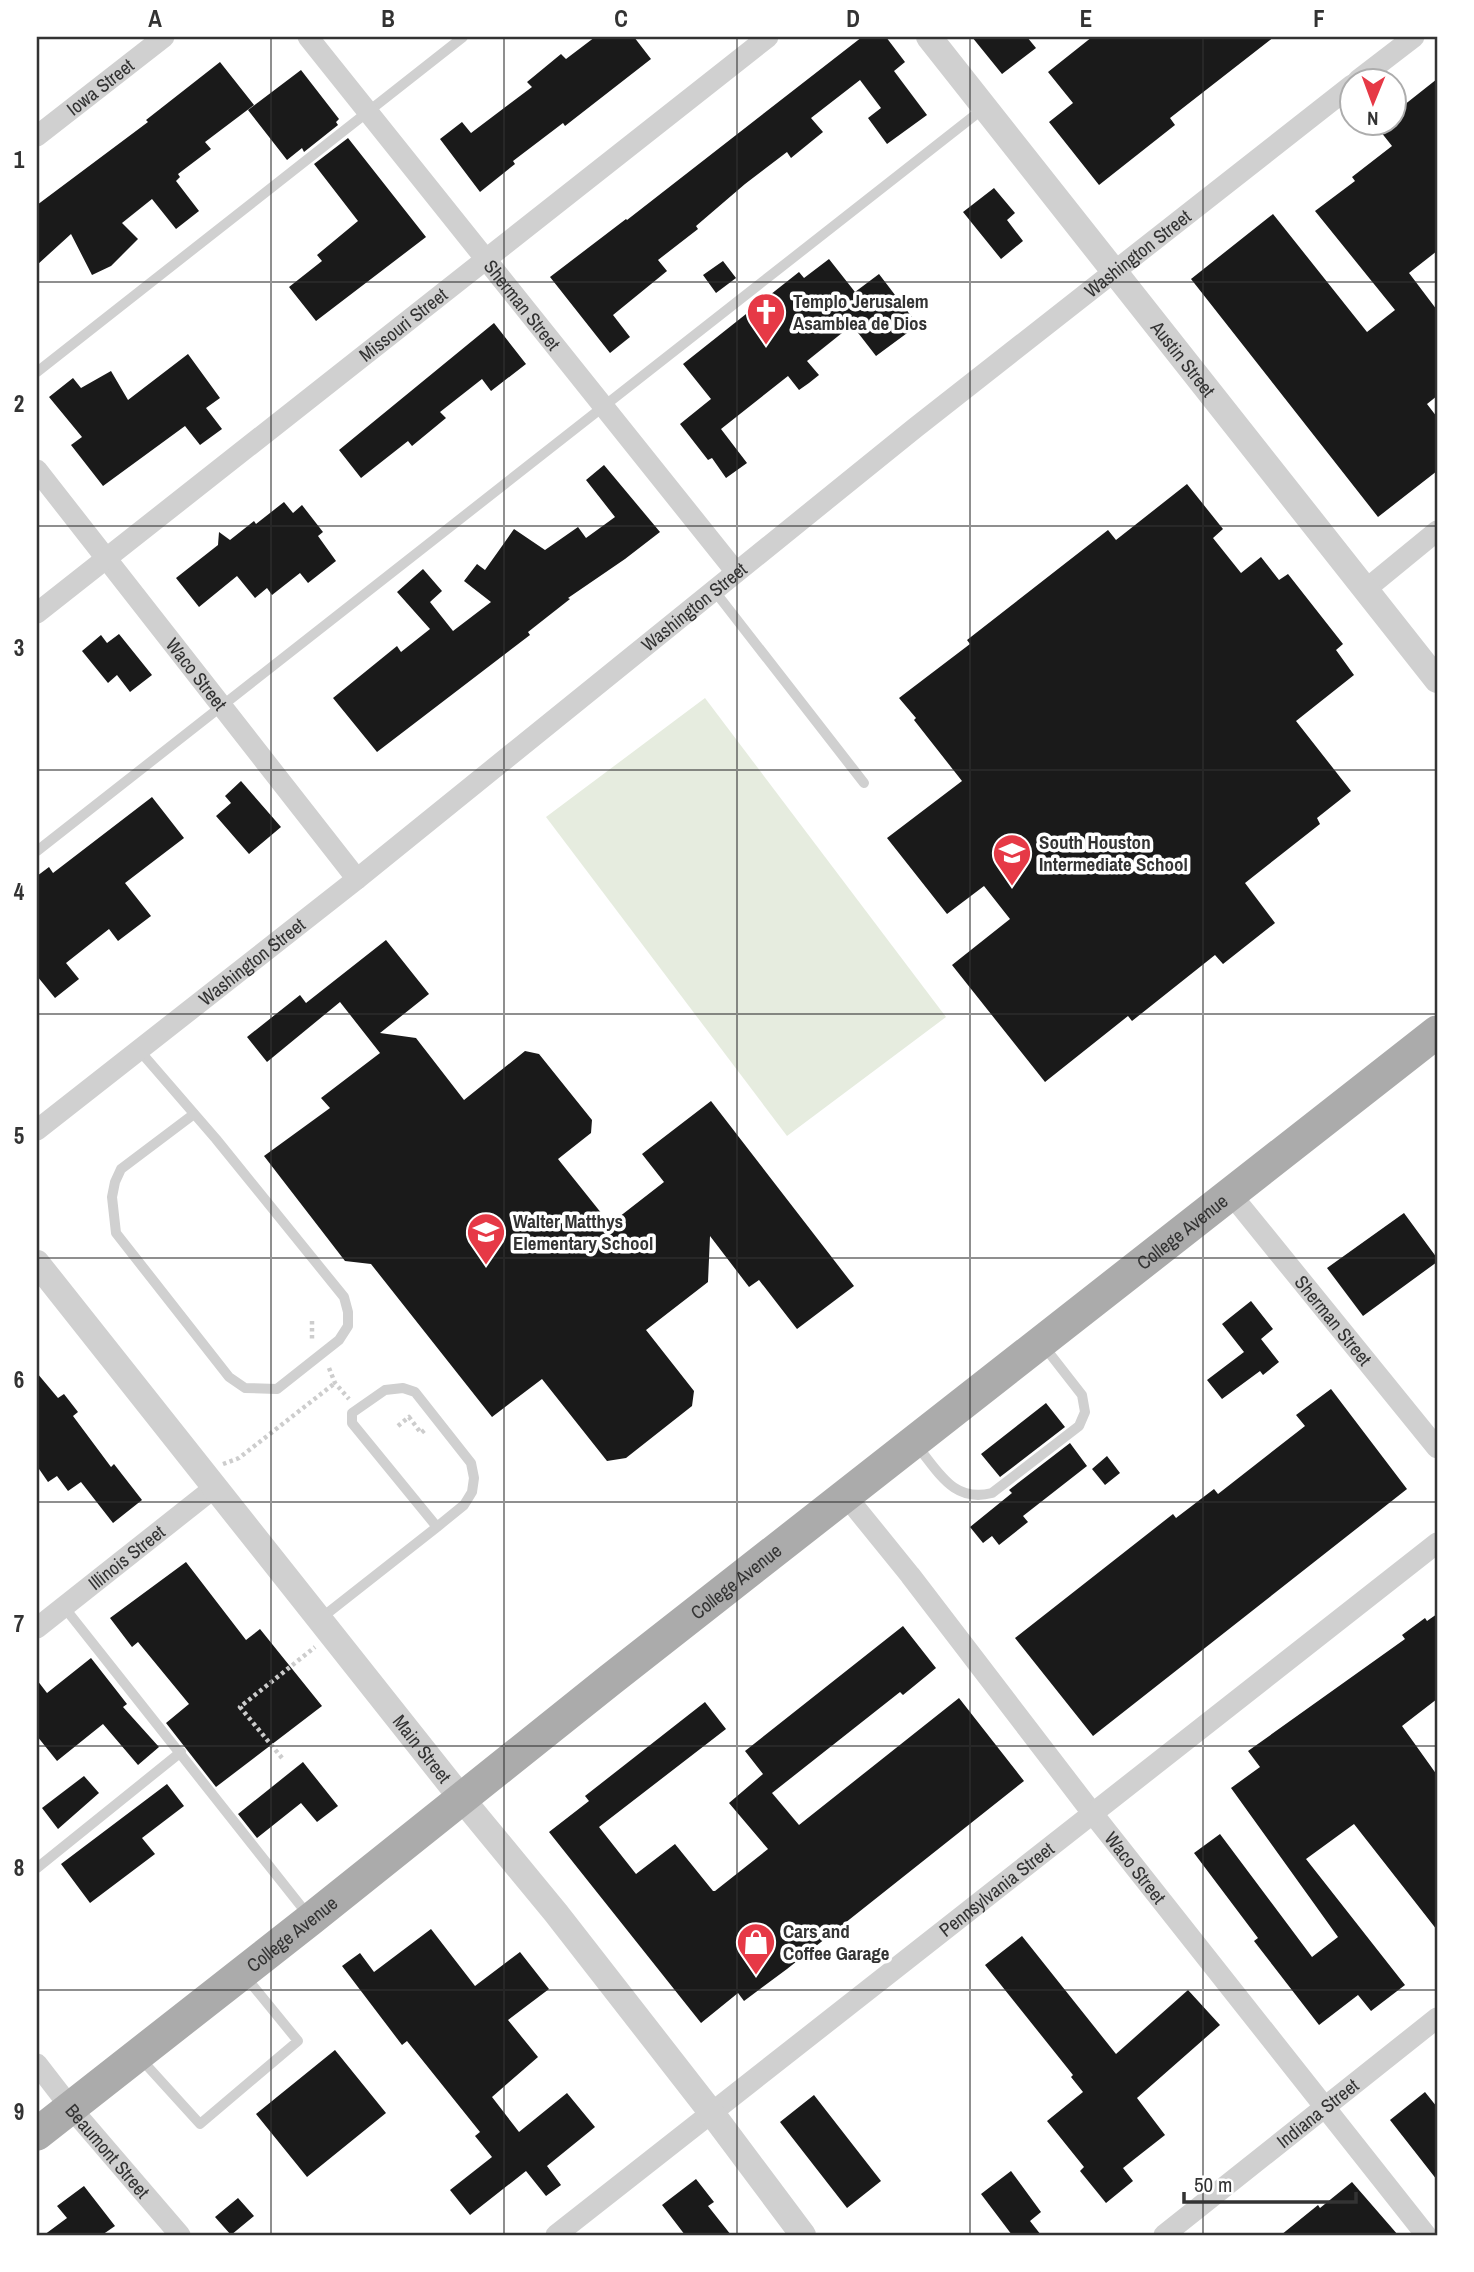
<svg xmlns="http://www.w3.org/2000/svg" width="1474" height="2272" font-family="'Archivo Narrow',sans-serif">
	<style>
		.green { fill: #e6ecdf }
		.building { fill: #1a1a1a }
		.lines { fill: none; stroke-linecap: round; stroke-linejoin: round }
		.path { stroke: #cdcdcd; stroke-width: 4.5; stroke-dasharray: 3.5 3.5; stroke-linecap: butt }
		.service { stroke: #d0d0d0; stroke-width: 10 }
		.minor { stroke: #d0d0d0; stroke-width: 21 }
		.tertiary { stroke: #d0d0d0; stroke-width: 26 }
		.primary { stroke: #ababab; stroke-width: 33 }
		.grid { fill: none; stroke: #333; stroke-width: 2; stroke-opacity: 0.55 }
		.labels { text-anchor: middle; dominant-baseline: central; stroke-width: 7; stroke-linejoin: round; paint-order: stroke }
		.street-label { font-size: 19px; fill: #333; stroke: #fff }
		.poi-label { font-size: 19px; font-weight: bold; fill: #333; stroke: #fff; text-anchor: start }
		.neatline { fill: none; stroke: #333; stroke-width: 2.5 }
		.grid-label { font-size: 23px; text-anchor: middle; font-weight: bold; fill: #333 }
	</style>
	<rect width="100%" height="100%" fill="#fff"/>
	<!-- green -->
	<path class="green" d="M705 698 946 1017 787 1136 546 817Z"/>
	<!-- building -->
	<path class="building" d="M595 37H634L651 59 565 126 563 123 513 161 515 164 480 192 440 139 462 122 471 133 532 87 527 82 561 54 566 59Z
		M862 37H886L905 62 894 71 927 115 887 144 868 118 881 108 860 80 811 118 823 132 791 158 787 152 745 184 696 226 698 229 658 260 667 271 613 315 630 337 610 353 550 277 626 219 627 220Z
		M972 37H1027L1036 48 1002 74Z
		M1092 37H1274L1170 118 1175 125 1099 185 1049 122 1073 103 1048 72Z
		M220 62 254 105 205 142 211 149 178 174 180 177 176 181 199 211 176 229 152 199 122 223 138 239 111 266 92 275 71 234 37 265V205L148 122 146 120Z
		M301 70 339 119 336 122 338 125 304 152 302 148 287 160 248 110Z
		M1437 79V251L1409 273 1437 310V396L1427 404 1437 417V471L1378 517 1191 279 1273 214 1367 332 1395 310 1315 211 1355 181 1352 177 1392 146 1373 122H1394V113Z
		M348 138 426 237 316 321 289 287 322 261 317 255 358 221 314 164Z
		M994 188 1015 213 1007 220 1023 241 1001 259 963 212Z
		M829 259 855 292 879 274 918 325 876 356 852 325 807 361 819 375 809 383 799 390 788 376 721 429 747 463 726 478 712 458 708 460 680 424 711 399 683 364 799 272 804 278Z
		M723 261 736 278 716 293 703 275Z
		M494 323 526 364 491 391 482 379 440 412 446 418 412 446 408 441 361 478 339 450Z
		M188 354 220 398 206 408 222 429 200 445 185 426 103 486 71 445 82 437 49 397 73 378 81 388 111 371 128 400Z
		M604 465 660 532 625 559 568 598 570 599 528 632 530 635 377 752 333 698 397 646 401 652 430 629 397 592 423 569 442 591 430 602 453 631 491 602 464 581 477 564 485 570 514 529 545 550 578 527 586 538 615 517 586 480Z
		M1187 484 1223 529 1213 538 1241 573 1261 557 1279 580 1288 574 1343 644 1336 650 1354 675 1296 721 1351 791 1317 818 1320 824 1245 883 1275 923 1223 964 1215 955 1132 1021 1128 1016 1045 1082 952 965 1010 919 984 886 947 914 887 838 962 781 914 720 916 718 899 698 970 644 967 640 1108 530 1116 540Z
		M284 502 293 513 302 505 323 532 318 536 336 561 308 583 300 573 272 595 267 588 255 598 237 576 199 607 176 578 218 545 219 532 230 540 254 521 256 524Z
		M119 634 152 675 130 692 117 675 108 683 82 651 101 635 107 643Z
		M241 781 281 827 249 854 216 816 231 803 225 796Z
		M152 797 184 838 125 883 151 916 118 941 109 929 66 963 79 979 55 998 37 976V876L49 867 53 873Z
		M386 940 429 994 380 1033 416 1038 464 1100 525 1051 539 1054 592 1120 591 1133 558 1159 610 1224 664 1182 642 1154 711 1101 854 1286 797 1329 759 1280 749 1287 710 1236 708 1282 646 1330 694 1391 692 1406 626 1458 607 1461 542 1379 492 1417 371 1264 345 1261 264 1156 330 1108 321 1098 380 1053 340 1002 267 1062 247 1037 300 995 306 1003Z
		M1404 1213 1437 1258V1262L1363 1316 1327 1268Z
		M1251 1301 1273 1329 1261 1339 1279 1362 1263 1375 1260 1371 1222 1399 1207 1380 1244 1352 1222 1324Z
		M37 1373 58 1398 64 1394 78 1412 73 1416 111 1467 114 1464 142 1500 113 1523 81 1482 68 1491 57 1476 48 1482 37 1466Z
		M1331 1389 1407 1489 1093 1736 1015 1638 1173 1514 1176 1518 1214 1489 1218 1494 1305 1426 1296 1415Z
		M1046 1403 1065 1427 1000 1477 981 1454Z
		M1070 1443 1087 1466 1023 1516 1028 1522 999 1545 992 1536 983 1543 970 1527 1012 1493 1009 1490Z
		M1107 1456 1120 1473 1105 1485 1092 1469Z
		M186 1562 246 1640 260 1629 322 1706 216 1787 166 1723 189 1704 138 1642 132 1647 110 1618Z
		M1437 1614V1699L1402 1726 1437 1775V1930L1354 1824 1306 1859 1405 1985 1371 2011 1358 1995 1319 2025 1254 1941 1258 1938 1194 1853 1220 1834 1312 1957 1338 1937 1231 1788 1260 1767 1248 1751 1405 1639 1402 1635 1425 1618 1427 1621Z
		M903 1626 936 1668 903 1695 900 1692 772 1793 799 1825 959 1698 1024 1781 787 1969 744 2001 738 1993 701 2023 549 1832 589 1801 585 1796 705 1702 726 1729 599 1827 636 1874 675 1844 713 1891H715L768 1849 729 1803 763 1774 745 1751Z
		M91 1658 127 1704 123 1707 159 1747 138 1765 103 1724 57 1761 37 1736V1680L47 1693Z
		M303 1762 338 1806 317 1822 301 1803 257 1838 238 1814Z
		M84 1776 99 1793 58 1829 42 1808Z
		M167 1784 184 1806 142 1838 155 1854 90 1903 61 1864Z
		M431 1929 475 1986 520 1952 549 1989 508 2020 538 2057 492 2097 519 2132 567 2093 595 2127 547 2166 561 2185 546 2196 526 2171 470 2215 450 2190 492 2157 475 2136 480 2132 407 2041 402 2045 342 1966 360 1953 374 1972Z
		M1022 1936 1116 2054 1188 1990 1220 2025 1137 2098 1165 2135 1123 2168 1133 2181 1106 2203 1080 2171 1084 2167 1047 2121 1083 2092 1071 2077 1073 2075 985 1965Z
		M335 2050 386 2113 307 2177 256 2114Z
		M1425 2092 1437 2107V2180L1390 2120Z
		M814 2095 881 2181 847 2208 780 2122Z
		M1011 2171 1041 2212 1030 2221 1041 2235H1012L981 2194Z
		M696 2179 714 2202 708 2206 731 2235H685L662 2205Z
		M1352 2182 1398 2235H1281L1318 2205 1320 2208Z
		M84 2186 115 2226 102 2235H44L67 2218 57 2206Z
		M238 2198 254 2216 231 2235 215 2217Z"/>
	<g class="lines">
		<!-- path -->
		<path class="path" d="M312 1321V1340
			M329 1368 335 1383 349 1399
			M398 1426 409 1417 421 1433 426 1429
			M223 1464 239 1458 335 1383
			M282 1758 240 1707 315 1647"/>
		<!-- service -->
		<path class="service" d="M37 372 463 37
			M713 589 864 783
			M37 851 984 108
			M139 1050 216 1139 344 1297 348 1312V1326L339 1340 277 1389 245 1388 229 1377 116 1233 112 1197 115 1182 121 1169 194 1114
			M403 1388 415 1392 471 1463 474 1478 472 1492 464 1505 437 1527 352 1423V1413L385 1390Z
			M917 1446C939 1472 953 1503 992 1493L1079 1426 1085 1412 1082 1395 1043 1345
			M64 1607 308 1915
			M320 1619 437 1527
			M37 1868 181 1752
			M140 2058 200 2124 298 2041 244 1975"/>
		<!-- minor -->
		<g class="minor">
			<path id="s1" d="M308 37 736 572"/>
			<path d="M1358 80 1414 37"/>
			<path id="s2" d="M37 136 164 37"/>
			<path id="s3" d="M37 470 357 879"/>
			<path d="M1365 590 1437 531"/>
			<path id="s4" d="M37 613 768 37"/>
			<path id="s5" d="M37 1130 357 879 915 428 1352 85"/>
			<path id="s6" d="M1230 1193 1437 1448"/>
			<path id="s7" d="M846 1496 910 1575 1093 1814 1426 2235"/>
			<path id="s8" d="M37 1628 214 1488"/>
			<path id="s9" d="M37 2064 71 2108 180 2235"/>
			<path id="s10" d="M556 2235 1437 1543"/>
			<path id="s11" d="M1164 2235 1437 2018"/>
		</g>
		<!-- tertiary -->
		<g class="tertiary">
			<path id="s12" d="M929 37 1437 680"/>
			<path id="s13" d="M37 1263 462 1799 556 1913 711 2112 803 2235"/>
		</g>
		<!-- primary -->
		<path class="primary" id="s14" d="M37 2134 311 1919 610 1680 1437 1032"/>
	</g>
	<!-- grid -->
	<path class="grid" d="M271 37V2235M504 37V2235M737 37V2235M970 37V2235M1203 37V2235M37 282H1437M37 526H1437M37 770H1437M37 1014H1437M37 1258H1437M37 1502H1437M37 1746H1437M37 1990H1437"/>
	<!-- icons -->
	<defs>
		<g id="church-pin" transform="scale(2.0125)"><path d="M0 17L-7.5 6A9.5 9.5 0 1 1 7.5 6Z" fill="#e63946" stroke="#fff"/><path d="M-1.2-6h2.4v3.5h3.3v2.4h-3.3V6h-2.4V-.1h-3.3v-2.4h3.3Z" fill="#fff"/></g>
		<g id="school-pin" transform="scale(2.0125)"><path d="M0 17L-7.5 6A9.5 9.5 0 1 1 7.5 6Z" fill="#e63946" stroke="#fff"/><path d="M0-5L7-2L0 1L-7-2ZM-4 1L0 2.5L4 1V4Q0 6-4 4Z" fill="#fff"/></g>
		<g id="shop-pin" transform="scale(2.0125)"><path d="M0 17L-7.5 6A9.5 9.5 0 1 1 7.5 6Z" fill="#e63946" stroke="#fff"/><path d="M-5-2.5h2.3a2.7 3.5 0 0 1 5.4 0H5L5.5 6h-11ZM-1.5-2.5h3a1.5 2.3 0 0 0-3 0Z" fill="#fff"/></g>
	</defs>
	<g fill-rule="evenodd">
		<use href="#church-pin" x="766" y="312"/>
		<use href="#school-pin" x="1012" y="853"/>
		<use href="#school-pin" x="486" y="1232"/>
		<use href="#shop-pin" x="756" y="1942"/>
	</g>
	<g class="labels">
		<!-- street labels -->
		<g class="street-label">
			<text stroke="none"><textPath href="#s2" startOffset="80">Iowa Street</textPath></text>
			<text stroke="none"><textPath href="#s5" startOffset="1407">Washington Street</textPath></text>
			<text stroke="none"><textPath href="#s1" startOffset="343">Sherman Street</textPath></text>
			<text stroke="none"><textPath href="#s4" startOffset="466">Missouri Street</textPath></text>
			<text stroke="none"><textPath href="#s12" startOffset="410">Austin Street</textPath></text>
			<text stroke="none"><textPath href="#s5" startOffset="840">Washington Street</textPath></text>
			<text stroke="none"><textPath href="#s3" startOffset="259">Waco Street</textPath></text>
			<text stroke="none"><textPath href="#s5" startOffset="273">Washington Street</textPath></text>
			<text stroke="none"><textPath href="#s14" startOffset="1458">College Avenue</textPath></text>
			<text stroke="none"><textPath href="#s6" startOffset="164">Sherman Street</textPath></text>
			<text stroke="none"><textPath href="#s8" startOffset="114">Illinois Street</textPath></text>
			<text stroke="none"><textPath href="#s14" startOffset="891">College Avenue</textPath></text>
			<text stroke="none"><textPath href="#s13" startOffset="620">Main Street</textPath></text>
			<text stroke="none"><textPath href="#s7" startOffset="471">Waco Street</textPath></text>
			<text stroke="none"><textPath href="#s10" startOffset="560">Pennsylvania Street</textPath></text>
			<text stroke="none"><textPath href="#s14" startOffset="324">College Avenue</textPath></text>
			<text stroke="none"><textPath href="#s11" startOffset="196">Indiana Street</textPath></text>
			<text stroke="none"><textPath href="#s9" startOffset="112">Beaumont Street</textPath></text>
		</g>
		<!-- poi labels -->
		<g class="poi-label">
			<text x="793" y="301">Templo Jerusalem<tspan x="793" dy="22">Asamblea de Dios</tspan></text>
			<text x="1039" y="842">South Houston<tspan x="1039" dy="22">Intermediate School</tspan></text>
			<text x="513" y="1221">Walter Matthys<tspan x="513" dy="22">Elementary School</tspan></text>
			<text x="783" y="1931">Cars and<tspan x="783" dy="22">Coffee Garage</tspan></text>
		</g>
	</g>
	<!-- border -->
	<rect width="1474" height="2272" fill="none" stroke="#ffffff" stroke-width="77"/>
	<!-- north arrow -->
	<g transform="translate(1373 102) rotate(181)"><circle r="33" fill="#ffffff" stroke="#adadad" stroke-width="2"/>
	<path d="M0-5L12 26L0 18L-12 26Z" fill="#e63946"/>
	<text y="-10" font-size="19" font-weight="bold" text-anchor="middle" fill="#333333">N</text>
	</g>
	<!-- scale -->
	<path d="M1184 2192v10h172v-10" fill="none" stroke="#333333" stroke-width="3.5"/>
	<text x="1194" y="2192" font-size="21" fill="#333333" stroke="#ffffff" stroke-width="5" paint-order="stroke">50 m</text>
	<rect x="38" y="38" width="1398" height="2196" class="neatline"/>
	<g class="grid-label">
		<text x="155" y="27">A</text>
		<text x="388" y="27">B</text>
		<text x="621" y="27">C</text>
		<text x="853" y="27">D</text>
		<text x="1086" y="27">E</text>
		<text x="1319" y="27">F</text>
		<text x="19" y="168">1</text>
		<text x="19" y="412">2</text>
		<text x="19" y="656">3</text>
		<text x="19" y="900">4</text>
		<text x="19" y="1144">5</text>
		<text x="19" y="1388">6</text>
		<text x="19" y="1632">7</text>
		<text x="19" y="1876">8</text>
		<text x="19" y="2120">9</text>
	</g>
</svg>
